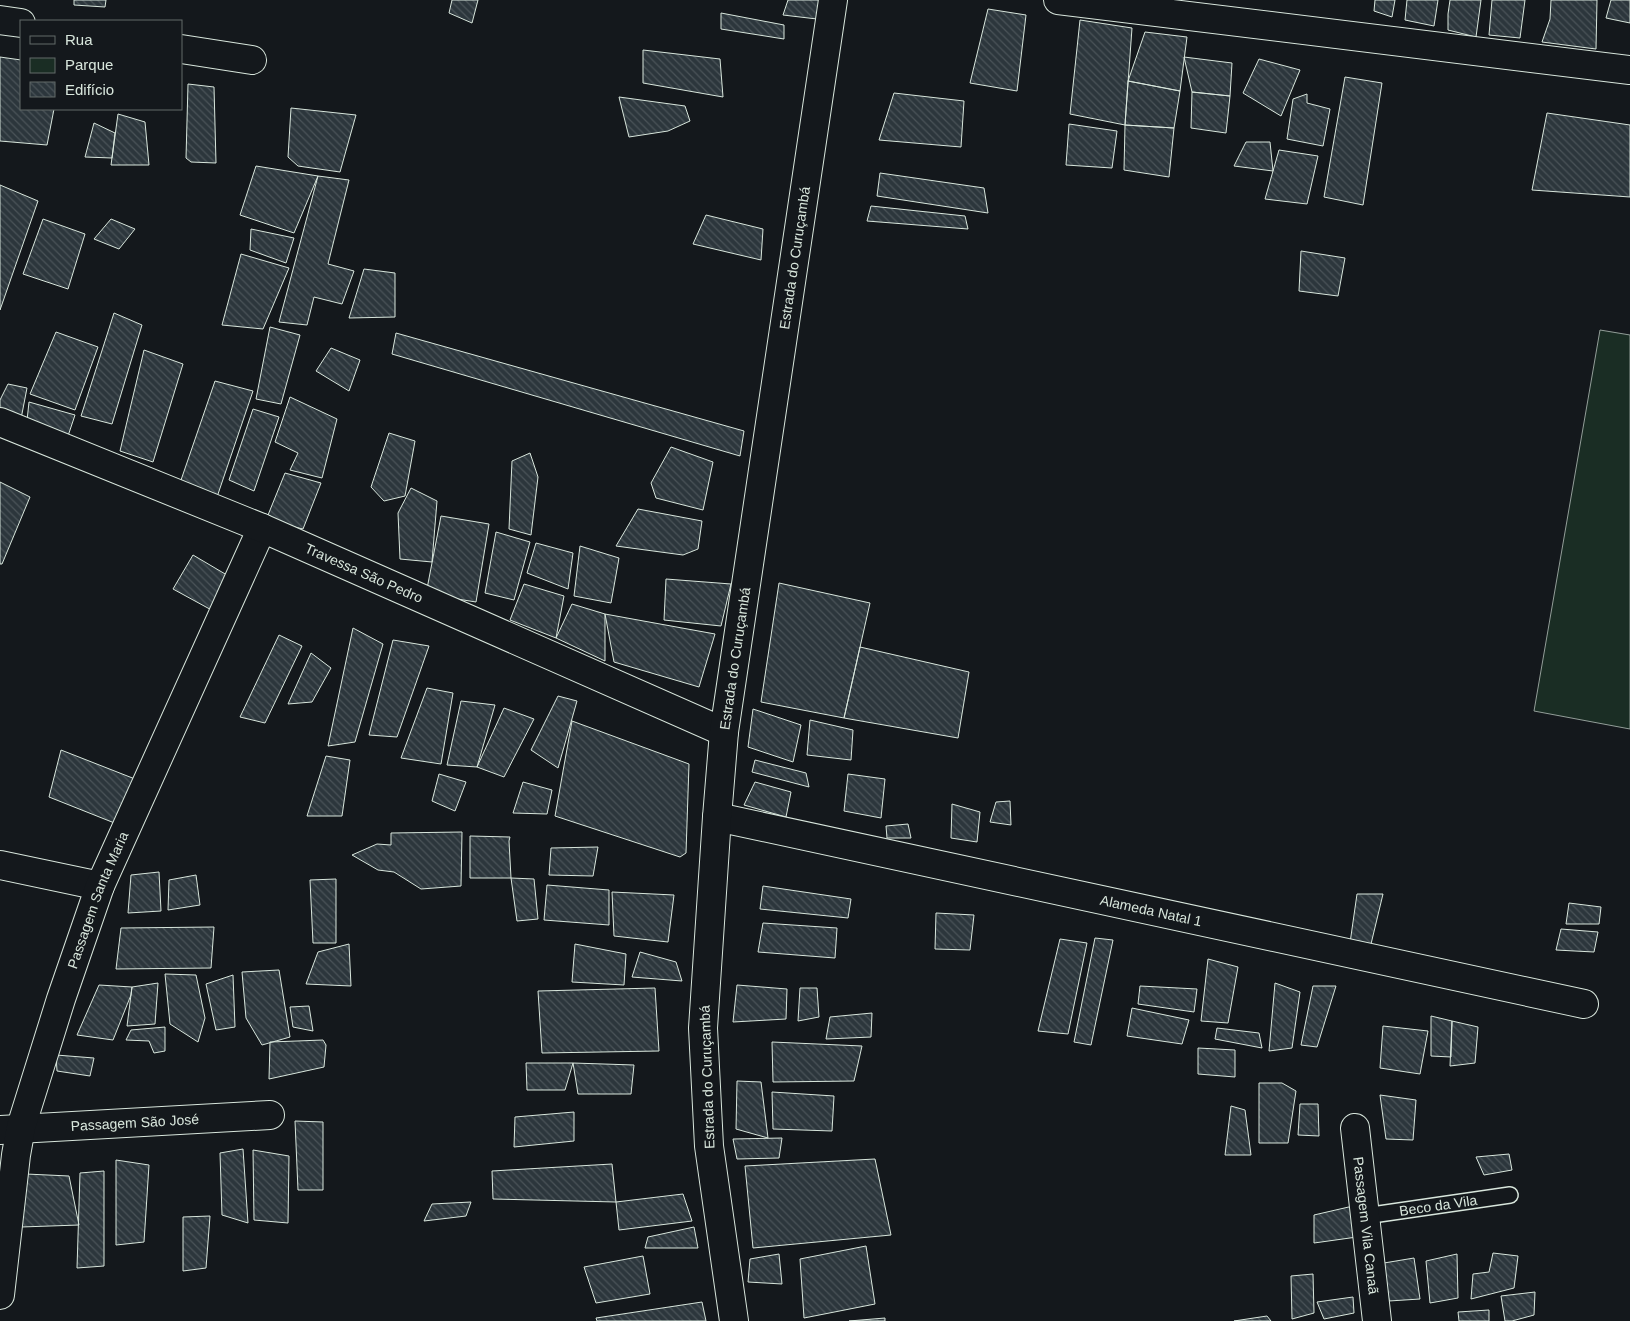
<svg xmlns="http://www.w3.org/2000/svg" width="1630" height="1321" font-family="Helvetica,sans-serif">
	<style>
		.park { fill: #1a2d24; stroke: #939e99 }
		.building { fill: url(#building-back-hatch); stroke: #d8e6dc }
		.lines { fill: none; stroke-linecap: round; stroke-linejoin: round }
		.service-casing { stroke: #d8e6dc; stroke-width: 18 }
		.minor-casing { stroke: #d8e6dc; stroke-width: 30 }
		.tertiary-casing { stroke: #d8e6dc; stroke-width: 30 }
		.service { stroke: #14181c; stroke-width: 15 }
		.minor { stroke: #14181c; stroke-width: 28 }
		.tertiary { stroke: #14181c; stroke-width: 28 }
		.labels { text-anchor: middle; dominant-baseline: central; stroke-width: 4; stroke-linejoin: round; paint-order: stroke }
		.street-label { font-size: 14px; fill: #d8e6dc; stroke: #14181c }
	</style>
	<defs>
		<pattern id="building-back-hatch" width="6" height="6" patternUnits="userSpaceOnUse" patternTransform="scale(1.25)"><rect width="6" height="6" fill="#2c363c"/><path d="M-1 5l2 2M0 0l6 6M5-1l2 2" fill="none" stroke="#4a5358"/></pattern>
	</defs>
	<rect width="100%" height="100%" fill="#14181c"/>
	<!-- park -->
	<path class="park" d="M1600 330 1630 335V729L1534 711Z"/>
	<!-- building -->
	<path class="building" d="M74 0H106L105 7 74 5Z
		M452 0H478L472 23 449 13Z
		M788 0H821L817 19 783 15Z
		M1375 0H1395L1392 17 1374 11Z
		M1407 0H1438L1434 26 1405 20Z
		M1450 0H1481L1476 37 1448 30V14Z
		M1492 0H1525L1520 38 1489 35Z
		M1551 0H1597L1596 49 1542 42 1550 19Z
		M1611 0H1630V23L1606 18Z
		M988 9 1026 15 1017 91 970 83Z
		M721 13 784 25V39L721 29Z
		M1080 20 1132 28 1125 125 1070 114Z
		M1145 32 1187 37 1180 91 1128 81Z
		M643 50 720 59 723 97 643 83Z
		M0 57 21 60V109H54L47 145 0 141Z
		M1184 57 1232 63 1230 96 1192 92Z
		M1259 59 1300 70 1281 116 1243 93Z
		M1345 77 1382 83 1363 205 1324 197Z
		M1128 81 1180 91 1174 128 1125 125Z
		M188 84 214 87 216 163 191 162 186 158Z
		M1192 92 1230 96 1226 133 1191 128Z
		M894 93 964 101 961 147 879 140Z
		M1307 94V103L1330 109 1323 146 1287 139 1293 99Z
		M619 97 685 106 690 121 668 131 629 137Z
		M291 108 356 115 340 172 298 166 288 157Z
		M1547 113 1630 125V197L1532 190Z
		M118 114 145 122 149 165H111Z
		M94 123 115 133 112 158 85 157Z
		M1069 124 1117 131 1112 168 1066 165Z
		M1125 125 1174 128 1169 177 1124 170Z
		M1246 142H1270L1273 171 1234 166Z
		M1279 150 1318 156 1307 204 1265 199Z
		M256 166 318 176 294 233 240 215Z
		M880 173 984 188 988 213 877 196Z
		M318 176 349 180 328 264 354 271 342 304 314 297 307 325 279 322Z
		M0 185 38 201 0 310Z
		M871 206 965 216 968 229 867 221Z
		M706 215 763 229 761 260 693 244Z
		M43 219 85 234 68 289 23 274Z
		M111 219 135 229 119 249 94 239Z
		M251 229 294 238 286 263 250 250Z
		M1301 251 1345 258 1338 296 1299 291Z
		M241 254 289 268 263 329 222 325Z
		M364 269 395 273V317L349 318Z
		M114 313 142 325 112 424 81 416Z
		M270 327 300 335 281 404 256 399Z
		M56 332 98 347 75 410 30 394Z
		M396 333 744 431 740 456 392 354Z
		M331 348 360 360 349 391 316 371Z
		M144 350 183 364 153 462 120 451Z
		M215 381 253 391 217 497 180 483Z
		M8 384 27 388 20 424 0 416V400Z
		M290 397 337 419 322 478 290 470 298 453 275 442Z
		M29 402 75 415 65 445 26 430Z
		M253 409 279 417 254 491 229 480Z
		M389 433 415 441 405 496 384 501 371 487Z
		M671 447 713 462 703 510 656 498 651 483Z
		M530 453 538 477 531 535 509 529 512 461Z
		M285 473 321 483 303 529 266 520Z
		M0 482 30 497 2 564H0Z
		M411 488 437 501 432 562 400 559 398 513Z
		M638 509 702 521 698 549 683 555 616 546Z
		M441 516 489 524 476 602 426 594Z
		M496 532 530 542 514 600 485 593Z
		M536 543 573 553 568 589 527 573Z
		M580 546 619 558 611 603 574 596Z
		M193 555 237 581 217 613 173 589Z
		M666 579 731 584 721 626 664 620Z
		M779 583 870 603 844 718 761 702Z
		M524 584 564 596 556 638 510 620Z
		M572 604 605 614V661L556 638Z
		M605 614 715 634 699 687 614 662Z
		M353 628 383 644 355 742 328 746Z
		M279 635 302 646 265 723 240 717Z
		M393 640 429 646 397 737 369 735Z
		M860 647 969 672 958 738 844 718Z
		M311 653 331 668 312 702 288 704Z
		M427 688 453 693 441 764 401 758Z
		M558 696 577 701 558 768 531 750Z
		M461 701 495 705 477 767 447 765Z
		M504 708 534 719 504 777 477 767Z
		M753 709 801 725 793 762 748 747Z
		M810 720 853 730 851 760 807 755Z
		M572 721 689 764 686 853 680 857 555 816Z
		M61 750 135 779 117 824 49 797Z
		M326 756 350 760 342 816H307Z
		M755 760 806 773 809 787 752 772Z
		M439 774 466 782 455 811 432 801Z
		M848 774 885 779 881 818 844 811Z
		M523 782 552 790 547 814 513 813Z
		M755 782 791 792 786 817 744 805Z
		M1010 801 1011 825 990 822 996 802Z
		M952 804 980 812 977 842 951 838Z
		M908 824 911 838H887L886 826Z
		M462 832 461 886 421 889 394 872 378 870 352 855 377 844 391 845V833Z
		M470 836 510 837 509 841 511 878H470Z
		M598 847 593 876 549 875 551 848Z
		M159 872 161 911 128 913 131 875Z
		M196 875 200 905 168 910 169 880Z
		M511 878 534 879 538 919 517 921Z
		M336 879V943H313L310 880Z
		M547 885 609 890V925L544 920Z
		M763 886 851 899 848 918 760 909Z
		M612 892 674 895 668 942 614 936Z
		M1357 894H1383L1371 944 1350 943Z
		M1569 903 1601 907 1599 924H1566Z
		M936 913 974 915 970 950 935 949Z
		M763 923 837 928 835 958 758 952Z
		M214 927 211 968 116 969 121 928Z
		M1561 929 1598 932 1594 952 1556 950Z
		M1095 938 1113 940 1091 1045 1074 1042Z
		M1060 939 1087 943 1068 1034 1038 1031Z
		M349 944 351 986 306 984 318 952Z
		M575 944 626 954 624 985 572 982Z
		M640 952 676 962 682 981 632 977Z
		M1208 959 1238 967 1228 1023 1201 1021Z
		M279 970 290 1037 262 1045 246 1018 242 972Z
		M165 974 196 975 205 1018 198 1042 170 1024Z
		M233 975 235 1027 216 1030 206 984Z
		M158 983 155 1024 127 1026 132 987Z
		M1275 983 1300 992 1292 1048 1269 1051Z
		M99 985 132 987 131 995 113 1040 77 1035Z
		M737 985 787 989 786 1019 733 1022Z
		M1140 986 1197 989 1194 1012 1138 1004Z
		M1313 986H1336L1317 1047 1301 1045Z
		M655 988 659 1051 542 1053 538 991Z
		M800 988H817L819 1017 798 1021Z
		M309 1006 313 1031 293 1027 290 1007Z
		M1132 1008 1189 1020 1182 1044 1127 1036Z
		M872 1013 871 1037 826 1039 830 1017Z
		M1431 1016 1452 1021 1451 1057 1431 1056Z
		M1452 1021 1478 1027 1475 1063 1450 1066Z
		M1383 1026 1428 1031 1420 1074 1380 1068Z
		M165 1027V1051L154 1053 149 1041 126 1040 131 1030Z
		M1217 1028 1259 1033 1262 1048 1215 1039Z
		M323 1040 326 1045 324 1067 269 1079 270 1042Z
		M772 1042 862 1046 854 1081 773 1082Z
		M1198 1048 1235 1050V1077L1198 1074Z
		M56 1055 94 1058 90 1076 57 1071Z
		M526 1063H573L565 1090H527Z
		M573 1063 634 1065 631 1094H578Z
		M737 1081 761 1082 768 1138 736 1129Z
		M1259 1083H1282L1296 1091 1288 1143H1259Z
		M772 1092 834 1096 832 1131 773 1129Z
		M1380 1095 1416 1100 1413 1140 1386 1139Z
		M1300 1104H1318L1319 1136 1298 1135Z
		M1231 1106 1245 1110 1251 1155H1225Z
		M574 1112V1141L514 1147 515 1117Z
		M295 1121 323 1122V1190H298Z
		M782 1138 779 1158 737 1159 733 1139Z
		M243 1149 248 1223 222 1215 220 1153Z
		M253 1150 289 1156 288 1223 254 1220Z
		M1509 1154 1512 1170 1484 1175 1476 1157Z
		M875 1159 891 1235 753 1248 745 1166Z
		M116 1160 149 1165 144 1242 116 1245Z
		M612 1164 616 1202 493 1199 492 1171Z
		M104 1171V1266L77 1268 80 1173Z
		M26 1174 69 1176 79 1225 21 1227Z
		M683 1194 692 1221 619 1230 616 1202Z
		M471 1202 466 1216 424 1221 432 1204Z
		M1353 1206 1357 1237 1314 1243V1215Z
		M210 1216 206 1268 183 1271V1217Z
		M694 1227 698 1248H645L648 1237Z
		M866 1246 875 1304 804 1318 800 1259Z
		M1493 1253 1518 1256 1514 1288 1471 1299 1473 1274 1489 1272Z
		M779 1254 782 1284 748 1282 750 1259Z
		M1457 1254 1458 1298 1430 1303 1426 1261Z
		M643 1256 650 1294 596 1303 584 1267Z
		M1414 1258 1420 1299 1389 1301 1384 1263Z
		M1313 1274 1314 1313 1292 1319 1291 1276Z
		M1535 1292 1534 1315 1512 1321H1505L1501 1296Z
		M1353 1297 1354 1313 1324 1319 1317 1302Z
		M702 1302 706 1321H597L596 1318Z
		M1489 1310V1321H1459L1458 1312Z
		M1267 1316 1271 1321H1234Z
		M885 1318V1321H849Z"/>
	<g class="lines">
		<!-- service casing -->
		<g class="service-casing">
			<g id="service">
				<path id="s1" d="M1365 1216 1510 1195"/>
			</g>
		</g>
		<!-- minor casing -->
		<g class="minor-casing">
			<g id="minor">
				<path d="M1058 0 1630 70"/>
				<path d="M0 20 21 23"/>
				<path d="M181 49 252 60"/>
				<path id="s2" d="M717 817 1584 1004"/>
				<path d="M0 865 100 886"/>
				<path id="s3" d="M1355 1128 1377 1321"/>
				<path id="s4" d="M0 1130 270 1115"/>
				<path id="s5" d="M0 1295 16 1155 21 1127 61 999 100 886 262 528"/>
			</g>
		</g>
		<!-- tertiary casing -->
		<g class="tertiary-casing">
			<g id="tertiary">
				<path id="s6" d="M0 422 262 528 724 732"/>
				<path id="s7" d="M734 1321 709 1146 703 1028 717 817 724 732 833 0"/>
			</g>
		</g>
		<!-- service -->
		<use href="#service" class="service"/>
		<!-- minor -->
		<use href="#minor" class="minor"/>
		<!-- tertiary -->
		<use href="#tertiary" class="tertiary"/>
	</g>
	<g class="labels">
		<!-- street labels -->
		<g class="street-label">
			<text stroke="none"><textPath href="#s7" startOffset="1071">Estrada do Curuçambá</textPath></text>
			<text stroke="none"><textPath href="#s6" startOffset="394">Travessa São Pedro</textPath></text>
			<text stroke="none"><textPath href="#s7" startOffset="666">Estrada do Curuçambá</textPath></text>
			<text stroke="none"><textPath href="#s5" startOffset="409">Passagem Santa Maria</textPath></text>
			<text stroke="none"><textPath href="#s2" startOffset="444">Alameda Natal 1</textPath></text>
			<text transform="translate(707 1077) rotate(-92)">Estrada do Curuçambá</text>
			<text stroke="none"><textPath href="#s4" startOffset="135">Passagem São José</textPath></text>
			<text stroke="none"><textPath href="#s1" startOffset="74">Beco da Vila</textPath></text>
			<text stroke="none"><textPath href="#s3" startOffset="98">Passagem Vila Canaã</textPath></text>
		</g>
	</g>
	<!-- legend -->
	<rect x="20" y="20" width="162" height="90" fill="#14181c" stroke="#626a69"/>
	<rect x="30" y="36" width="25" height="8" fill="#14181c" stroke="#626a69"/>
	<text x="65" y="45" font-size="15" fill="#d8e6dc">Rua</text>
	<rect x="30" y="58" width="25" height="15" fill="#1a2d24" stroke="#626a69"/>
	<text x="65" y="70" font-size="15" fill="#d8e6dc">Parque</text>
	<rect x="30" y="82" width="25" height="15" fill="url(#building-back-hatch)" stroke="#626a69"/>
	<text x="65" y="95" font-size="15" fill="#d8e6dc">Edifício</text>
</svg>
